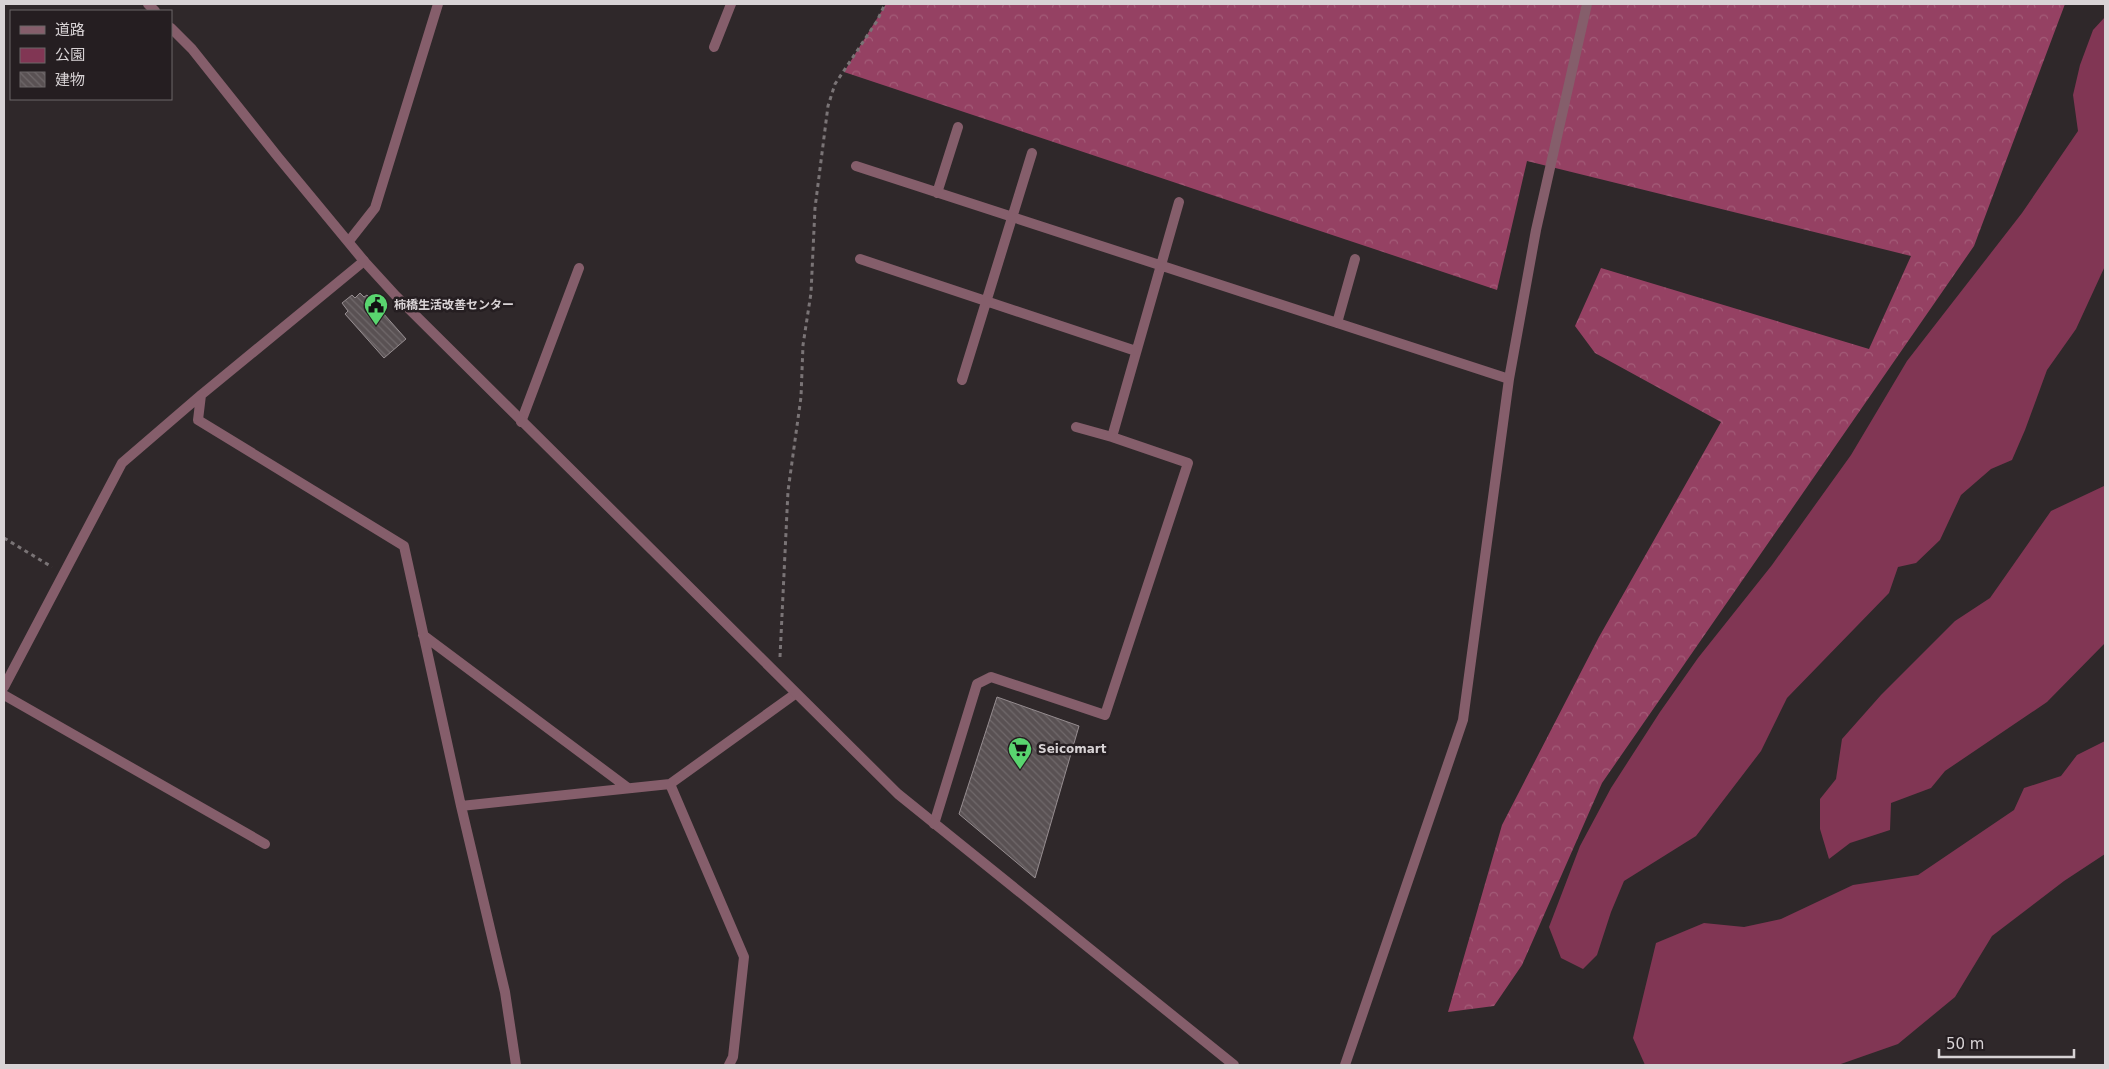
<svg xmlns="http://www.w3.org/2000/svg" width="2109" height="1069" font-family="'DejaVu Sans','Noto Sans JP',sans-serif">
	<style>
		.green { fill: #813654 }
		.forest { fill: url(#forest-crowns) }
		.building { fill: url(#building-back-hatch); stroke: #968d90 }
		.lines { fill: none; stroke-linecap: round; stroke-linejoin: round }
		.path { stroke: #7a7476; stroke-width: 3; stroke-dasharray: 4 4; stroke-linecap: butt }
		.minor { stroke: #855e6b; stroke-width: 10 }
		.tertiary { stroke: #855e6b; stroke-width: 10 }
		.labels { text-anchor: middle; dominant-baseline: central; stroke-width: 5; stroke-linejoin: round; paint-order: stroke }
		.poi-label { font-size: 12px; font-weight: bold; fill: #d8d3d5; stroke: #251e21; text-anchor: start }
	</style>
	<defs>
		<pattern id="forest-crowns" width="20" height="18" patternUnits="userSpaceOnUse" patternTransform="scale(1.25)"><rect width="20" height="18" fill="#954163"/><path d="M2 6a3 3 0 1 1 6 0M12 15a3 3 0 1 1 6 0" fill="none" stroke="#a35c78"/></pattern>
		<pattern id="building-back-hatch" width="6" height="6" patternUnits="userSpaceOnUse" patternTransform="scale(1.25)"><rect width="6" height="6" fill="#595153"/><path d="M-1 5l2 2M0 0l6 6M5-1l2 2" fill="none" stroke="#70696b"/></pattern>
	</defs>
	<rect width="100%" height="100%" fill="#2f282a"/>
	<!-- green -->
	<path class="green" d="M2105 17V266L2076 329 2047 370 2025 430 2012 460 1991 469 1961 495 1940 540 1916 563 1898 567 1889 593 1787 698 1761 751 1696 836 1624 881 1611 912 1597 955 1583 969 1561 958 1549 927 1580 846 1611 788 1660 712 1698 658 1772 565 1851 455 1907 361 2022 213 2078 131 2073 95 2080 65 2093 30Z
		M2105 458V643L2047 702 1945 771 1931 788 1891 803 1890 830 1850 843 1829 859 1820 829V799L1836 779 1842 739 1881 695 1955 621 1990 598 2051 511 2104 486Z
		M2105 741V854L2064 881 1992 936 1955 997 1898 1044 1838 1065H1645L1633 1038 1656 943 1704 923 1744 927 1781 919 1853 885 1918 875 2014 810 2024 788 2061 776 2077 755Z"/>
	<!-- forest -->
	<path class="forest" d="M886 4H2065L1974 246 1602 783 1522 965 1494 1006 1448 1012 1502 825 1599 637 1721 422 1595 353 1575 326 1601 268 1869 349 1911 256 1527 161 1497 290 844 72Z"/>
	<!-- building -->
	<path class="building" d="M360 293 364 297 367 295 406 339 384 358 345 314 348 311 342 303 352 295 355 298Z
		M997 697 1079 726 1035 878 959 814Z"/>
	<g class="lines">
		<!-- path -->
		<path class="path" d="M4 538 52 567
			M780 657 788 491 801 397 803 345 811 293 815 208 828 106 835 84 877 21 885 4"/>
		<!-- minor -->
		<path class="minor" d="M714 47 731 4
			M856 166 1509 379
			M937 193 958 127
			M349 241 375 208 438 4
			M860 259 1136 351
			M1337 323 1355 259
			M962 380 1032 153
			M201 395 198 420 404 546 461 806 505 992 516 1065
			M521 422 579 268
			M1112 437 1179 202
			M423 635 628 788
			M4 687 122 463 201 395 364 261
			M4 695 265 844
			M461 806 670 784
			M934 824 977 684 991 677 1105 715 1188 463 1112 437 1076 427
			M729 1065 733 1057 744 957 670 784 795 694
			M1345 1065 1463 720 1509 379 1536 230 1587 4"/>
		<!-- tertiary -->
		<path class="tertiary" d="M148 4 155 11
			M171 28 192 49 278 157 364 261 396 296 898 794 1234 1065"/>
	</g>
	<!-- icons -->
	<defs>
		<g id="civic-pin" transform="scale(1.25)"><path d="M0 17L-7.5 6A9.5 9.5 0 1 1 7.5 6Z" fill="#59d56f" stroke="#251e21"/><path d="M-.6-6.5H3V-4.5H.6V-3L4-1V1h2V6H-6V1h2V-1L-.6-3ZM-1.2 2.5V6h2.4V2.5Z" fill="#111"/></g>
		<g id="supermarket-pin" transform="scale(1.25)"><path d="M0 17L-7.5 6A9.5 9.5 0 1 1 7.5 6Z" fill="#59d56f" stroke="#251e21"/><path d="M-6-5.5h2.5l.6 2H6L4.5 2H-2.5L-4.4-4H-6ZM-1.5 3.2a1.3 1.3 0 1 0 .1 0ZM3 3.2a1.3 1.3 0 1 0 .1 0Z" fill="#111"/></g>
	</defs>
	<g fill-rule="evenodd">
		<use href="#civic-pin" x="376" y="305"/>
		<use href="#supermarket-pin" x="1020" y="749"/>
	</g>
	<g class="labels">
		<!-- poi labels -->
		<g class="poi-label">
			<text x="394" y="305">柿橋生活改善センター</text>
			<text x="1038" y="749">Seicomart</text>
		</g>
	</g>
	<!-- border -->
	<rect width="2109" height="1069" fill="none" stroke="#d8d3d5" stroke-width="10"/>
	<!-- legend -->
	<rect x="10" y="10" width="162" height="90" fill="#251e21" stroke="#6d6669"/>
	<rect x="20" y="26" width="25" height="8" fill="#855e6b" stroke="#6d6669"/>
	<text x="55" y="35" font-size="15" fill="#d8d3d5">道路</text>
	<rect x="20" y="48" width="25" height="15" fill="#813654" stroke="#6d6669"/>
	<text x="55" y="60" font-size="15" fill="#d8d3d5">公園</text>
	<rect x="20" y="72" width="25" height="15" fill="url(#building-back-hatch)" stroke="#6d6669"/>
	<text x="55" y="85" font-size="15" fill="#d8d3d5">建物</text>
	<!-- scale -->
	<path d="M1939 1049v8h135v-8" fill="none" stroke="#d8d3d5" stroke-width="2.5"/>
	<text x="1946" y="1049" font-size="15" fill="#d8d3d5" stroke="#251e21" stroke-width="4" paint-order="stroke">50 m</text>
</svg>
